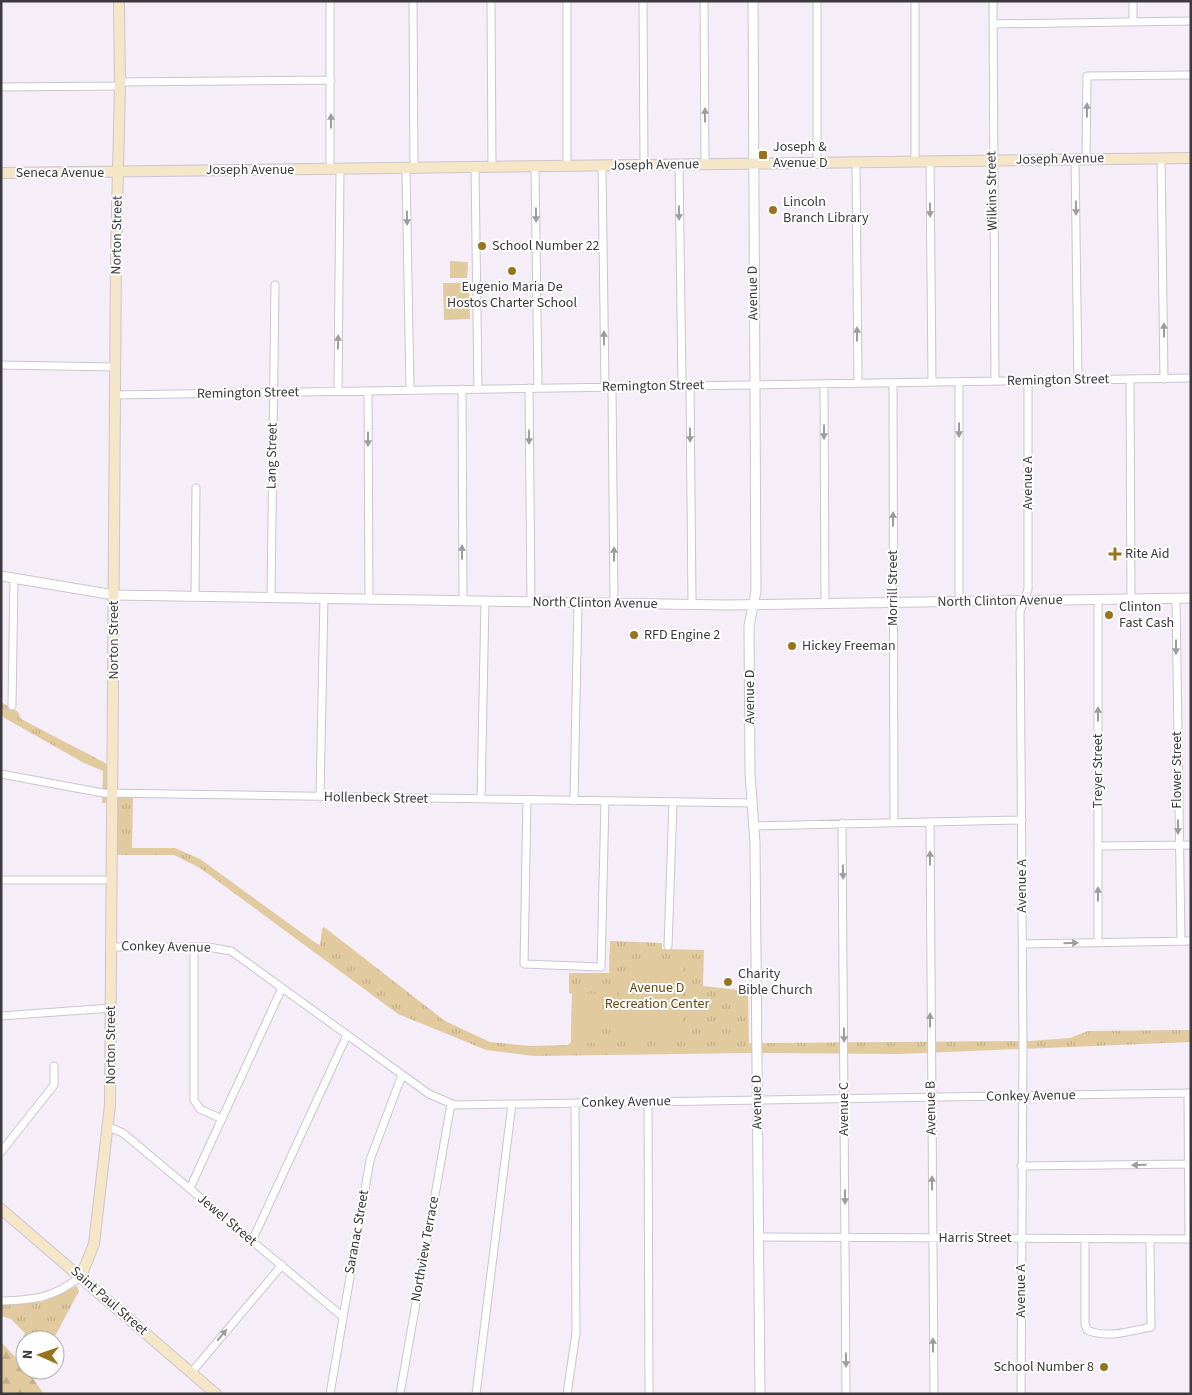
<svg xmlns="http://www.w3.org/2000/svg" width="1192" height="1395" font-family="'Source Sans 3',sans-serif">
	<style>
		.grass { fill: url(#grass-tufts) }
		.forest { fill: url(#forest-firs) }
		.garden { fill: #e1ca9d }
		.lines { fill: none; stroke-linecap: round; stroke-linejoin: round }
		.minor-casing { stroke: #ccc5d0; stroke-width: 9 }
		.tertiary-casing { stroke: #ccc5d0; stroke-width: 11 }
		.secondary-casing { stroke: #ccc5d0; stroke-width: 12 }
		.minor { stroke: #fff; stroke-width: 7 }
		.tertiary { stroke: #fff; stroke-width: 9 }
		.secondary { stroke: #f4e6c7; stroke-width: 10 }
		.oneway { fill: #9d9c9e }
		.poi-dot { fill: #99741f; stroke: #fefefe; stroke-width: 2 }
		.labels { text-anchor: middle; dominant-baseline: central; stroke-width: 4; stroke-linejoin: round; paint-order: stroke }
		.poi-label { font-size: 14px; fill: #3b393d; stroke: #fefefe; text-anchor: start }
		.street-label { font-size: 14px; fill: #3b393d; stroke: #fefefe }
		.park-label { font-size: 14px; fill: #664b0a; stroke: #fefefe }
	</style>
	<defs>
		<pattern id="grass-tufts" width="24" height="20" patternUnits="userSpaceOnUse" patternTransform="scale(1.25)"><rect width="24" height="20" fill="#e1ca9d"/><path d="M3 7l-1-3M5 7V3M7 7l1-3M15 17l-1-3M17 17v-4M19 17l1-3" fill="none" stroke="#c2ae88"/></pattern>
		<pattern id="forest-firs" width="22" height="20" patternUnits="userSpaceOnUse" patternTransform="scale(1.25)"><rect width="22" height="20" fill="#e1ca9d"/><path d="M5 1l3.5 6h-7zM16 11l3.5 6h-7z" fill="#c2ae88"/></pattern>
	</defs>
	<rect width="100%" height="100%" fill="#f5eef9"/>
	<!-- grass -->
	<path class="grass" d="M450 261 468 262 467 278H450Z
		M1 702 18 712 21 719 113 767 112 793 133 794 132 848H175L200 859 320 946 322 929 324 927 445 1021 490 1042 529 1046 568 1045 571 1042 572 994 569 993V973H609L610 941 662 943V949L704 950 703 986 748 991 749 1043 1030 1041 1070 1038 1088 1031 1191 1030V1042L898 1054 749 1053 534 1056 486 1050 398 1014 200 868 174 855H112V803H102L103 771 84 763 1 716Z
		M77 1286 79 1291 53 1340H26L23 1337 25 1333 11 1319 1 1316V1304L42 1302Z"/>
	<!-- forest -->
	<path class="forest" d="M1 1342 24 1366 44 1394H1Z"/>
	<!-- garden -->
	<path class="garden" d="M443 283H469L470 319 444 320Z
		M653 961H683V1036L679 1040 612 1039 614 1003 627 978Z
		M572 993 603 994 602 1043 571 1042Z"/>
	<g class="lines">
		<!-- minor casing -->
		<g class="minor-casing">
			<path id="minor" d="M330 1V170
				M413 1 414 169
				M491 1 492 167
				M567 1V166
				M643 1 644 165
				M704 1 705 164
				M817 1V163
				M915 1V161
				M993 1 995 381
				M1133 1V21
				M993 24 1191 21
				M120 82 331 80
				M1 87 120 86
				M1161 158 1164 379
				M1075 159 1078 380
				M1086 159 1087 76 1191 75
				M930 161 932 382
				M856 163 858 383
				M679 164 682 386
				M602 166 605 387
				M475 167 478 389
				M535 167 538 388
				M406 169 410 390
				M1 365 116 367
				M1130 379 1131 599
				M959 382V602
				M893 383 894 822
				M824 384 825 604
				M690 386 692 604
				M612 387 614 603
				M529 388 531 602
				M462 389 463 601
				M338 391 340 170
				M368 391 369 599
				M115 395 1191 378
				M195 596 196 488
				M271 597 275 285
				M1176 598 1181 941
				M1098 599V943
				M12 706 14 578
				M1 774 103 793 752 803
				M320 797 324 598
				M481 799 485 601
				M527 800 524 964 601 967 605 801
				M574 801 578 602
				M930 822 934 1394
				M842 823 846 1394
				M754 826 1022 820
				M1098 846 1191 845
				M1 880H111
				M1022 944 1191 941
				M668 946 673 802
				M111 947H208L231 951 429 1094 455 1105 1191 1093
				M194 947V1100L200 1109 222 1119
				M1 1016 111 1008
				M1188 1093 1189 1239
				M648 1102 649 1394
				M109 1127 123 1133 343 1317
				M1 1152 54 1085V1066
				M1021 1166 1188 1164
				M190 1188 282 988
				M758 1237 1191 1239
				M1085 1239V1324L1087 1330C1107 1339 1131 1331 1151 1327L1150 1240
				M252 1241 347 1035
				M1 1301C35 1300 54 1298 81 1276
				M191 1373 282 1265
				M330 1394 370 1160 402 1075
				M400 1394 451 1104
				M476 1394 512 1104
				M567 1394 576 1333 575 1103
				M1021 1394 1023 1046 1020 612 1028 589V381"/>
		</g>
		<!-- tertiary casing -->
		<g class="tertiary-casing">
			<path id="tertiary" d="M753 1 756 591 749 626 750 773 755 843 760 1394
				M1 576 114 595 726 605 1191 598"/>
		</g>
		<!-- secondary casing -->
		<g class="secondary-casing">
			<path id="secondary" d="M1 173 1191 158
				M1 1209 216 1394
				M81 1276 94 1244 110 1105 116 252 120 86 119 1"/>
		</g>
		<!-- minor -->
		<use href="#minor" class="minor"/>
		<!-- tertiary -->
		<use href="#tertiary" class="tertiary"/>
		<!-- secondary -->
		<use href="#secondary" class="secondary"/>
	</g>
	<!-- one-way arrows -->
	<defs><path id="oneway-solid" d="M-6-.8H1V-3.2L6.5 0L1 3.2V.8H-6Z" transform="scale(1.25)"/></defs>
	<g class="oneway">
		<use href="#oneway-solid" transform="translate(1087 110) rotate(-90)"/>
		<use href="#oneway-solid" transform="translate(705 115) rotate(-90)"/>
		<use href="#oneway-solid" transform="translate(331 121) rotate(-90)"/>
		<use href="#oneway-solid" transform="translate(1076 208) rotate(89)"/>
		<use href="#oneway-solid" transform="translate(930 210) rotate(89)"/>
		<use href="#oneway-solid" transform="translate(679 213) rotate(89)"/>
		<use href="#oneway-solid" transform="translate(536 215) rotate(89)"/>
		<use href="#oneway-solid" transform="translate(407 218) rotate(89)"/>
		<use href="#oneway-solid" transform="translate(1164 330) rotate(-91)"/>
		<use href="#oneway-solid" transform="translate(857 334) rotate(-90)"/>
		<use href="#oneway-solid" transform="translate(604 338) rotate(-91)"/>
		<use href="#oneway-solid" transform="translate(338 342) rotate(-89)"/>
		<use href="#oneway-solid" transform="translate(959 430) rotate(90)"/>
		<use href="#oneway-solid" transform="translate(824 432) rotate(90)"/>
		<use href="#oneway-solid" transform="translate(690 435) rotate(89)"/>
		<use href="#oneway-solid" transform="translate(529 437) rotate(89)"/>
		<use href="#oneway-solid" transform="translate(368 439) rotate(90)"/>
		<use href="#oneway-solid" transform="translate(893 519) rotate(-90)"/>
		<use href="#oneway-solid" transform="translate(462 552) rotate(-90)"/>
		<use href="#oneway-solid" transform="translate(614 554) rotate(-90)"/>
		<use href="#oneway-solid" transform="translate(1176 647) rotate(90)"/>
		<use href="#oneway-solid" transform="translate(1098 714) rotate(-90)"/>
		<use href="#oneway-solid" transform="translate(1178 827) rotate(90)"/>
		<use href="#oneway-solid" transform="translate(930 858) rotate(-90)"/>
		<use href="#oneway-solid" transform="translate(843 872) rotate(89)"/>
		<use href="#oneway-solid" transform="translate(1098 894) rotate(-90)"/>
		<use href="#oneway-solid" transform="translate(1071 943) rotate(-1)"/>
		<use href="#oneway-solid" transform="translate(930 1020) rotate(-90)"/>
		<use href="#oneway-solid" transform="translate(844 1035) rotate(89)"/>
		<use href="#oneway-solid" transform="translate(1139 1165) rotate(179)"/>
		<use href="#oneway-solid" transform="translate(932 1183) rotate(-90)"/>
		<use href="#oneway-solid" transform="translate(845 1197) rotate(90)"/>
		<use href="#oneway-solid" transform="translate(222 1335) rotate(-50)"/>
		<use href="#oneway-solid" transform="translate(933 1345) rotate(-91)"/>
		<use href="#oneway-solid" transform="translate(846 1360) rotate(89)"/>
	</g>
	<!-- markers -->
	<g class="poi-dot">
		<rect x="758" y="150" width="10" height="10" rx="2.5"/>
		<circle cx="773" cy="210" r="5"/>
		<circle cx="482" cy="246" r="5"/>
		<circle cx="512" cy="271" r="5"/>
		<path d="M1112.5 546.5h5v5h5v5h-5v5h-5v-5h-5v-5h5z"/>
		<circle cx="1109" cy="615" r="5"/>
		<circle cx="634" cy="635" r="5"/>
		<circle cx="792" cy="646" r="5"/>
		<circle cx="728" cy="982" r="5"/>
		<circle cx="1104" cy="1367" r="5"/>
	</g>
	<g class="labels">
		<!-- poi labels -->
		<g class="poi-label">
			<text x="773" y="147">Joseph &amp;<tspan x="773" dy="16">Avenue D</tspan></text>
			<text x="783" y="202">Lincoln<tspan x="783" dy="16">Branch Library</tspan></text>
			<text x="492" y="246">School Number 22</text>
			<text x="512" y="287" text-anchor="middle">Eugenio Maria De<tspan x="512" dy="16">Hostos Charter School</tspan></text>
			<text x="1125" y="554">Rite Aid</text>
			<text x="1119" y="607">Clinton<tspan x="1119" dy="16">Fast Cash</tspan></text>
			<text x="644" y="635">RFD Engine 2</text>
			<text x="802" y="646">Hickey Freeman</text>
			<text x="738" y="974">Charity<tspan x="738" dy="16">Bible Church</tspan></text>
			<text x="1094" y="1367" text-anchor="end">School Number 8</text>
		</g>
		<!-- street labels -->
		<g class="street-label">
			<text transform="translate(1060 159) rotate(-1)">Joseph Avenue</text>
			<text transform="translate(655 165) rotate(-1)">Joseph Avenue</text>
			<text x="250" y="170">Joseph Avenue</text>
			<text x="60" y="173">Seneca Avenue</text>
			<text transform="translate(992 191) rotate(-91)">Wilkins Street</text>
			<text transform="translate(117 235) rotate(-89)">Norton Street</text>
			<text transform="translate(753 293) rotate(-91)">Avenue D</text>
			<text transform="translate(1058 380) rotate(-1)">Remington Street</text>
			<text transform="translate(653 386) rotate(-1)">Remington Street</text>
			<text transform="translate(248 393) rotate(-1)">Remington Street</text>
			<text transform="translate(272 456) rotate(-89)">Lang Street</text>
			<text transform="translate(1028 483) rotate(-90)">Avenue A</text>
			<text transform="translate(893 588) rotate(-90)">Morrill Street</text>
			<text transform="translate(1000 601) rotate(-1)">North Clinton Avenue</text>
			<text transform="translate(595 603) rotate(1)">North Clinton Avenue</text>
			<text transform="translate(114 640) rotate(-90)">Norton Street</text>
			<text transform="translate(750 697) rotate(-90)">Avenue D</text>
			<text transform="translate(1177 770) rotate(-90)">Flower Street</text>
			<text transform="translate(1098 771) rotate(-90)">Treyer Street</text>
			<text transform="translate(376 798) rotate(1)">Hollenbeck Street</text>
			<text transform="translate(1022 886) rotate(-90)">Avenue A</text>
			<text transform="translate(166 947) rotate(1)">Conkey Avenue</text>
			<text transform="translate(111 1045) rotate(-90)">Norton Street</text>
			<text transform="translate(1031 1096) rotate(-1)">Conkey Avenue</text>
			<text transform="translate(626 1102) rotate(-1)">Conkey Avenue</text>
			<text transform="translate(757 1102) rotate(-91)">Avenue D</text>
			<text transform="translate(931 1108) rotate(-91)">Avenue B</text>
			<text transform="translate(844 1109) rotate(-90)">Avenue C</text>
			<text transform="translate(227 1220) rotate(40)">Jewel Street</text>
			<text transform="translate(357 1232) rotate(-80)">Saranac Street</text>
			<text x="975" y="1238">Harris Street</text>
			<text transform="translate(425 1249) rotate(-80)">Northview Terrace</text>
			<text transform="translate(1021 1291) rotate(-90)">Avenue A</text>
			<text transform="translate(109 1301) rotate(41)">Saint Paul Street</text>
		</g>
		<!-- park labels -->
		<g class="park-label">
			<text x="657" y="988">Avenue D<tspan x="657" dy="16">Recreation Center</tspan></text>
		</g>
	</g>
	<!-- border -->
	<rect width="1192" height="1395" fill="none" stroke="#3b393d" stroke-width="5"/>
	<!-- north arrow -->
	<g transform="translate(40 1355) rotate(272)"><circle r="24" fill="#fefefe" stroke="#b0afb1"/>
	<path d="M0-4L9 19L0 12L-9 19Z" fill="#99741f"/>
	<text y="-8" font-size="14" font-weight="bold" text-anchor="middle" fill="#3b393d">N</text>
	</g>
</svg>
